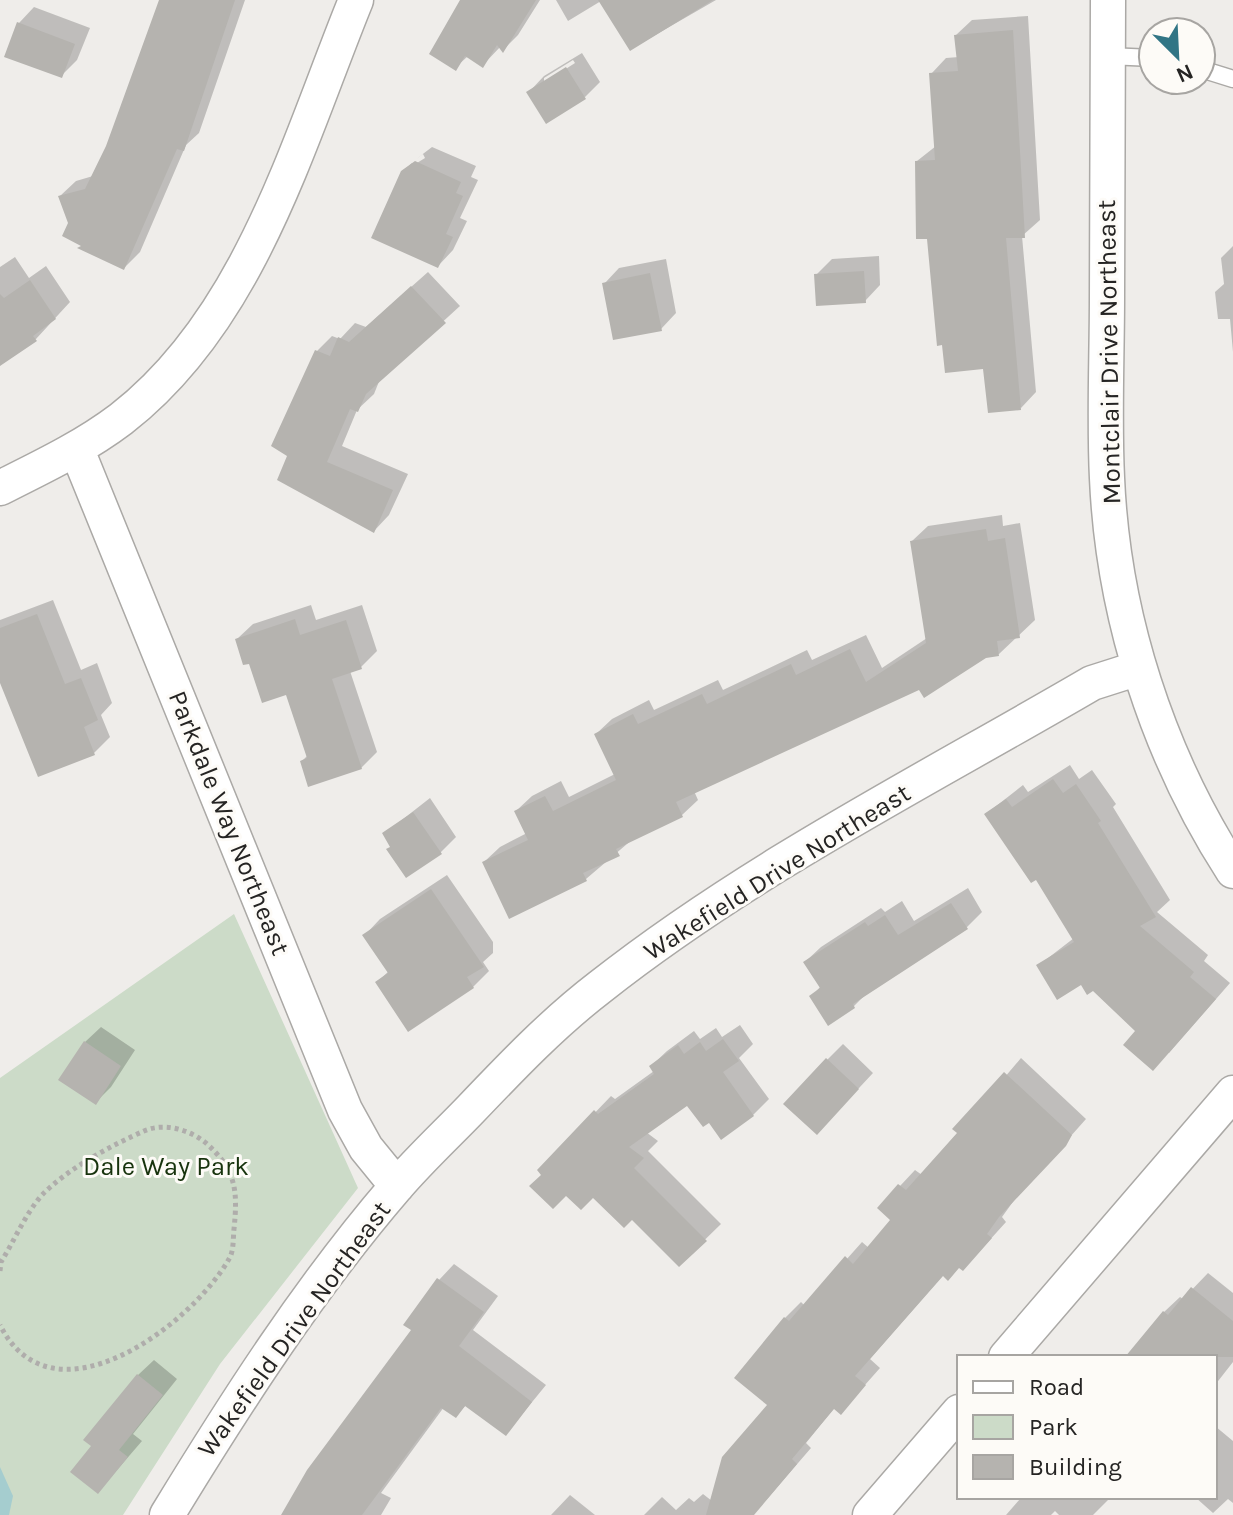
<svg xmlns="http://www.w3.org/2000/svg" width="1233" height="1515" font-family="Karla,sans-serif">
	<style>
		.green { fill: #ccdbc8 }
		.water { fill: #a5cdcf }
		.shadow { fill: #0003; fill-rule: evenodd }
		.building { fill: #b5b3af }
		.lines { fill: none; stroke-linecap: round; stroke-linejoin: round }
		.service-casing { stroke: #aba9a6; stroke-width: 19 }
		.minor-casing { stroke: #aba9a6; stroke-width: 37 }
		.path { stroke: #afadab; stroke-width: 5; stroke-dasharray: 4 4; stroke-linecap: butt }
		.service { stroke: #fff; stroke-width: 16 }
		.minor { stroke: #fff; stroke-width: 34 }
		.labels { text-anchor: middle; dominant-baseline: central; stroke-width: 6; stroke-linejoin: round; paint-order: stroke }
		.street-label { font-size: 26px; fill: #252423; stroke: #fdfbf7 }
		.park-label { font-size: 26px; fill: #17330d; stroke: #fdfbf7 }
	</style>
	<rect width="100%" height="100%" fill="#efedea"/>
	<!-- green -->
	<path class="green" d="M234 914 358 1188 220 1364 123 1515H0V1078Z"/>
	<!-- water -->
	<path class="water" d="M0 1467 13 1496 9 1515H0Z"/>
	<!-- shadow -->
	<path class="shadow" d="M161 0H245L199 133 186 145 140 252 124 268 83 245 60 196 76 181 93 176 108 147Z
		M463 0H540L518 35 503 50 501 46 483 65 468 56 455 68Z
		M556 0H716L631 49 601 1 568 21Z
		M34 7 90 28 77 60 62 75 19 23Z
		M1028 16 1040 220 1022 236 1036 392 1021 408 985 367 928 237 917 161 936 146 931 74 946 58 959 57 956 35 972 20Z
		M582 53 600 82 585 97 529 92 544 76ZM573 60 575 63 544 83V78Z
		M432 147 476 166 471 177 478 180 460 218 467 221 453 250 438 266 402 172 412 163V166L425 158 423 154 415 160Z
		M1233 246V352L1230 319H1218L1215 292 1224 284 1221 258Z
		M879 256 880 285 865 301 816 275 832 259Z
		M15 257 29 278 46 266 70 302 36 339 0 364V267Z
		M666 259 676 313 661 329 604 284 619 268Z
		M428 272 460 306 380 379 374 394 357 410 342 446 408 474 389 515 374 531 289 456 317 351 332 336 340 339 355 323 366 327Z
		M1002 515 1003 526 1020 523 1035 620 999 654 985 656 694 791 698 800 682 815 634 838 586 879 484 862 500 847 527 833 516 811 532 796 561 781 569 797 615 774 596 734 612 719 649 700 654 710 718 680 723 690 807 650 812 660 866 635 882 668 927 638 912 541 928 526Z
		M53 600 81 670 97 663 112 703 101 715 110 737 94 753 0 678V620Z
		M311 605 316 620 362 605 377 651 361 667 350 671 377 752 361 768 302 761 308 755 287 693 250 661 237 639 253 624Z
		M1070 765 1079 779 1092 770 1116 804 1113 807 1170 900 1157 912 1208 955 1204 961 1230 983 1169 1053 1137 1030 1093 989 1039 965 1074 938 1036 877 986 814 1023 785 1028 792Z
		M430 798 456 837 440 853 392 846 384 834Z
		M447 875 493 942V953L483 962 489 971 473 987 377 982 389 971 365 935 380 919Z
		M968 888 982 912 967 927 869 991 854 1006 812 996 821 986 805 962 821 947 881 908 885 912 902 901 914 921Z
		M740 1025 753 1044 739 1058 769 1099 753 1115 710 1120 688 1103 646 1132 658 1141 648 1151 721 1224 679 1265 632 1218 540 1170 611 1096 615 1099 654 1071 651 1066 667 1051 694 1031 700 1039 716 1028 722 1037Z
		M101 1027 135 1050 111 1087 95 1103 85 1042Z
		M843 1044 873 1073 832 1117 827 1060Z
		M1021 1058 1086 1119 1015 1199 1002 1217 1006 1222 978 1253 944 1274 870 1359 880 1368 841 1412 835 1407 806 1443 811 1448 767 1499 746 1515H644L662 1497 676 1510 689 1498 694 1502 703 1494 712 1501 770 1405 736 1378 785 1318 801 1302 805 1306 862 1242 869 1248 893 1220 900 1186 915 1170 922 1175Z
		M454 1264 498 1296 473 1330 546 1385 506 1434 467 1404 456 1416 444 1407 381 1493 391 1498 381 1515H284L413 1330 439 1280Z
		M1208 1273 1233 1293V1362L1215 1385V1357H1127L1164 1312 1180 1297 1183 1299Z
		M154 1360 177 1379 133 1434 142 1441 98 1492 94 1446 138 1375Z
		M1215 1426 1233 1441V1503L1228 1499 1213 1513 1195 1497H1215Z
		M570 1495 595 1515H551Z
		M1018 1497H1111L1093 1515H1059L1055 1511 1051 1515H1006L1020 1499Z"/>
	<!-- building -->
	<path class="building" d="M159 0H235L184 151 177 149 124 270 77 248 81 246 62 236 68 223 58 196 85 189 106 146Z
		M460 0H536L503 53 497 45 483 68 465 56 456 71 429 54Z
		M598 0H713L630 51Z
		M17 22 75 44 62 78 4 57Z
		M1013 30 1025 238H1006L1021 410 988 413 983 369 945 373 942 345 937 346 927 239H916L915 161 935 160 929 73 958 71 954 35Z
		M566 67 586 99 546 124 526 92Z
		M415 161 461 182 456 193 463 196 446 234 453 237 438 268 371 238 401 171Z
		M864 271 866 303 816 306 814 274Z
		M650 273 662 331 613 340 602 283Z
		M30 280 56 319 33 336 37 341 0 366V294L4 298Z
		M411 286 446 323 366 394 358 412 350 409 327 462 393 490 374 533 277 480 287 456 271 446 315 350 330 356 338 337 349 342Z
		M986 529 988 541 1005 538 1020 638 997 641 999 656 986 658 924 698 919 690 676 802 683 817 616 849 620 856 583 873 587 881 509 919 482 862 528 840 514 811 545 796 553 811 616 780 594 734 633 714 638 724 702 694 707 704 791 664 796 675 850 649 866 682 926 643 910 541Z
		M37 614 65 684 81 678 98 720 84 727 95 755 38 777 0 683V628Z
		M295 619 300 635 346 620 362 669 332 679 362 769 308 787 300 761 307 758 286 695 262 703 249 664 243 665 235 639Z
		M1053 779 1063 793 1076 784 1101 821 1098 823 1156 917 1140 926 1194 972 1190 977 1216 999 1153 1071 1123 1045 1135 1031 1093 991 1087 995 1081 985 1057 1000 1036 965 1074 942 1036 880 1031 883 984 814 1006 799 1012 807Z
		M413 812 442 854 406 878 386 849 390 847 382 833Z
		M431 889 484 967 467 977 474 988 408 1032 375 982 388 973 362 935Z
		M951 903 968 929 853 1004 855 1008 828 1026 809 996 820 988 803 962 865 922 868 926 885 915 898 935Z
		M723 1039 739 1061 723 1072 754 1116 721 1140 709 1123 703 1127 687 1106 629 1147 644 1158 634 1168 707 1241 679 1267 632 1220 624 1228 593 1198 581 1210 566 1196 553 1209 529 1186 541 1175 537 1170 594 1110 598 1114 654 1074 649 1066 678 1045 684 1054 700 1042 706 1051Z
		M84 1041 121 1066 96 1105 58 1080Z
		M826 1058 859 1089 817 1135 783 1104Z
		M1004 1072 1072 1135 1066 1146 999 1217 987 1234 992 1238 963 1271 959 1268 948 1281 943 1276 855 1376 866 1385 841 1415 834 1409 792 1459 797 1464 754 1515H706L722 1457 767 1405 734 1378 784 1317 789 1321 845 1256 853 1264 890 1220 877 1208 898 1184 906 1190 957 1133 952 1129Z
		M437 1278 484 1312 459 1346 532 1402 506 1436 465 1406 456 1418 441 1408 362 1515H281L307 1470 411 1330 403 1325Z
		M1191 1287 1233 1321V1357H1125L1163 1311 1168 1315Z
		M137 1374 163 1395 119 1450 128 1457 98 1494 70 1472 91 1446 83 1440Z"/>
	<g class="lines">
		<!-- service casing -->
		<g class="service-casing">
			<path id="service" d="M1108 56 1153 58
				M1201 69 1233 79"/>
		</g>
		<!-- minor casing -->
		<g class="minor-casing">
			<path id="minor" d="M1108 0C1108 99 1108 198 1107 296 1107 357 1104 418 1107 478 1113 616 1158 755 1233 871
				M77 450 345 1110 366 1148 397 1186
				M0 488C42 467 84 447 121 419 250 319 297 145 356 0
				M1006 1357 1233 1093
				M167 1515C236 1402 309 1288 396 1187 419 1160 446 1135 471 1109 512 1066 553 1023 600 987 751 868 926 780 1092 683L1139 668
				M870 1515 959 1412"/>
		</g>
		<!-- path -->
		<path class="path" d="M0 1271 1 1262C14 1241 26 1213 42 1195 67 1169 112 1145 144 1131 165 1122 190 1130 206 1143 236 1170 238 1190 234 1229 233 1238 234 1251 229 1259 191 1326 52 1429 0 1325"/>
		<!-- service -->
		<use href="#service" class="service"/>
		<!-- minor -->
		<use href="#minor" class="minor"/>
	</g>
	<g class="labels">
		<!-- street labels -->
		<g class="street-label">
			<text transform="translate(1109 352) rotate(-91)">Montclair Drive Northeast</text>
			<text transform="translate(229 823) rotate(68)">Parkdale Way Northeast</text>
			<text transform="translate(777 872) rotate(-32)">Wakefield Drive Northeast</text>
			<text transform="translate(294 1329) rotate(-54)">Wakefield Drive Northeast</text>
		</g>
		<!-- park labels -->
		<g class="park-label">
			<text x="166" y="1166">Dale Way Park</text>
		</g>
	</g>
	<!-- legend -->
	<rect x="957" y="1355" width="260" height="144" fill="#fdfbf7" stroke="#a7a5a2" stroke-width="2"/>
	<rect x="973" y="1381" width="40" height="12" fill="#ffffff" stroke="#a7a5a2" stroke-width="2"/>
	<text x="1029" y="1395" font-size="24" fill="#252423">Road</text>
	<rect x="973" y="1415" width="40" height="24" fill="#ccdbc8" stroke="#a7a5a2" stroke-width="2"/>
	<text x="1029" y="1435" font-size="24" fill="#252423">Park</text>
	<rect x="973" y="1455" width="40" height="24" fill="#b5b3af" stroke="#a7a5a2" stroke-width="2"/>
	<text x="1029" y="1475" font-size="24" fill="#252423">Building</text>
	<!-- north arrow -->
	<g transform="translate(1177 56) rotate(156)"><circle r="38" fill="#fdfbf7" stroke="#a7a5a2" stroke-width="2"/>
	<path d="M0-6L14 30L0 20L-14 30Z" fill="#317585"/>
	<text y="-12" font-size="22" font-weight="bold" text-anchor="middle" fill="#252423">N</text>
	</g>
</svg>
